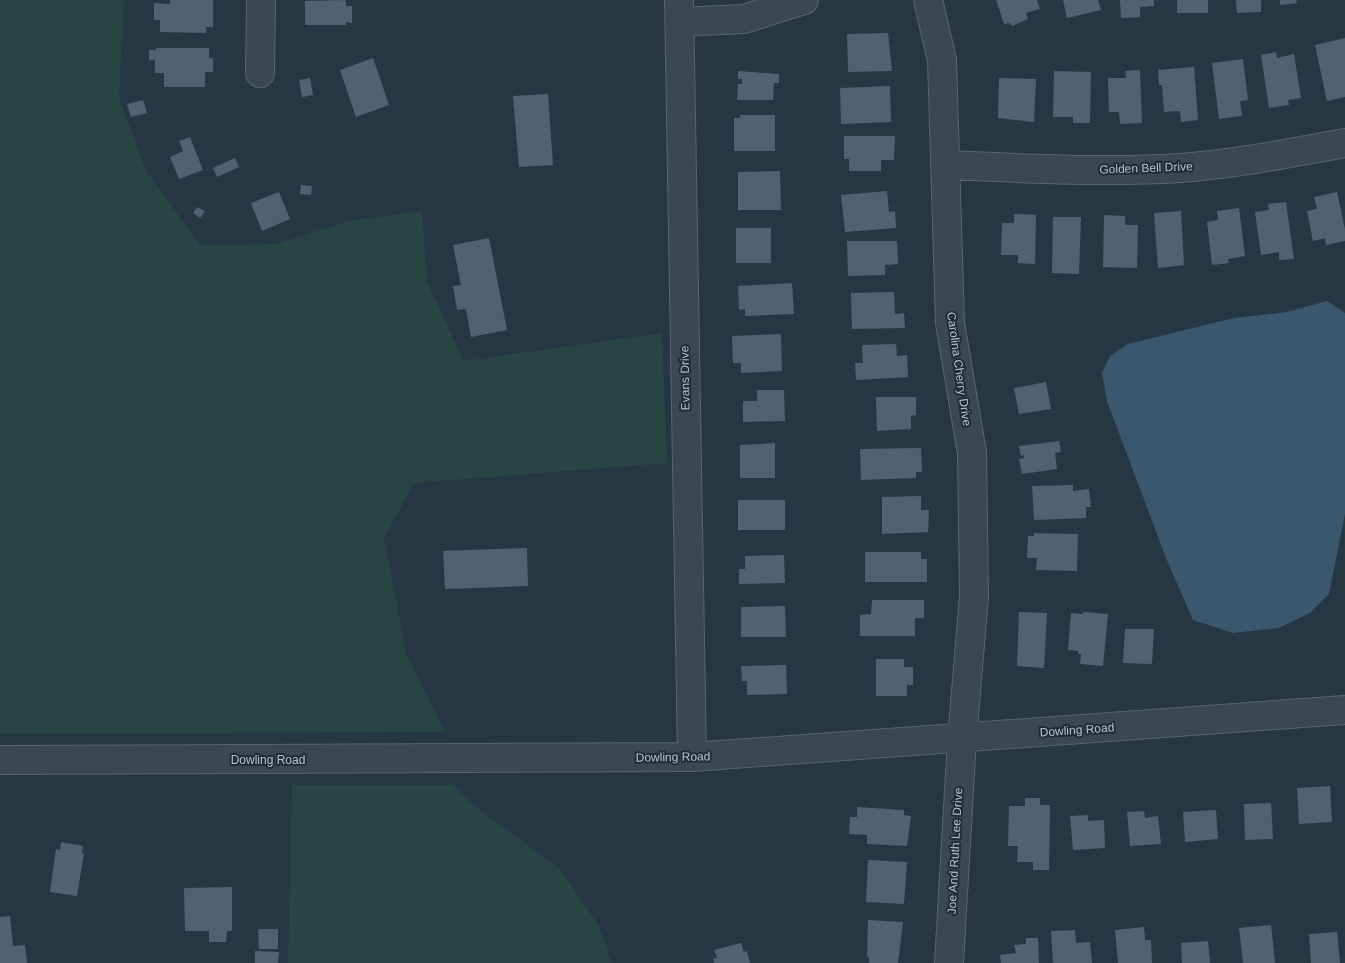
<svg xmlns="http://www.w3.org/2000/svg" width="1345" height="963" font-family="Arial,sans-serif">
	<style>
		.green { fill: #284444 }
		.water { fill: #3a576d }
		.building { fill: #506271 }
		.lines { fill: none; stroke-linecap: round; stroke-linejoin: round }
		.street-casing { stroke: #586670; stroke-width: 30 }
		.street { stroke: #3a4853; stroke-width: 28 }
		.labels { text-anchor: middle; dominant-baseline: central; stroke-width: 4; stroke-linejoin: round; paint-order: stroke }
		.street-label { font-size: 12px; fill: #b7c3cd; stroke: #1f2d38 }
	</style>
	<rect width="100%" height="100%" fill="#263744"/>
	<!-- green -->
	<path class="green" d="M0 0H124L119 97 146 171 201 246 276 244 349 221 422 211 427 282 464 361 662 333 667 463 414 483 384 538 406 653 445 732 0 734Z
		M292 785H453L473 805 560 869 599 926 612 963H288Z"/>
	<!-- water -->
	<path class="water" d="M1327 301 1345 313V514L1329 594 1310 613 1279 628 1233 633 1193 620 1166 558 1107 401 1102 373 1110 356 1128 344 1234 318 1287 312Z"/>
	<!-- building -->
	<path class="building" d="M170 0H213V27H206V33L160 32V20H154V3L170 4Z
		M346 0V6H352V23L346 22V25H305V1Z
		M996 0H1037L1040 9 1026 13 1028 19 1012 26 1010 23 1004 24Z
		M1063 0H1098L1101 10 1067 18Z
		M1120 0H1154V6L1140 7V17L1121 18Z
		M1177 0H1208V13H1177Z
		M1236 0H1261V12L1237 13Z
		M1280 0H1296L1297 3 1280 5Z
		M888 33 892 71 848 72 847 34Z
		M1345 38V97L1327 101 1315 45Z
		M156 48H209V58H213V72H205V87H164V73H155V60H149V50H156Z
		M1276 52 1277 58 1294 54 1301 98 1288 100 1289 105 1269 108 1261 55Z
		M373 58 389 105 356 117 340 70Z
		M1243 59 1248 100 1240 101 1242 116 1219 119 1212 63Z
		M1194 67 1198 120 1181 122 1180 111 1164 112 1162 85H1159L1158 70Z
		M1140 70 1142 123 1120 124 1119 112H1109L1108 78H1126L1125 71Z
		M738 71 779 74V83H774L773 100H737L738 84H742V79H738Z
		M1054 71 1091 72 1090 123H1073V117H1053Z
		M310 78 313 95 302 97 299 80Z
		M999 78 1036 79 1034 122 998 118Z
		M890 86 891 122 841 124 840 88Z
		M548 94 553 165 519 167 513 96Z
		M143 100 147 113 131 117 127 104Z
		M740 115H775V151H734V118H740Z
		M844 136H895L894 160H881V171H849V159H844Z
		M190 137 203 170 179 179 170 157 183 151 179 141Z
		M235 158 239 167 217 177 213 168Z
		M780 171 781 210H738V172Z
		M301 185 312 186 311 195 300 194Z
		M887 191 889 212 895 211 896 228 845 232 841 195Z
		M279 192 290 219 262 231 251 203Z
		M1337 192 1345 229V241L1326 245 1325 238 1313 241 1307 211 1317 209 1314 197Z
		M1286 202 1294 259 1279 260V252L1261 255 1255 212 1269 210 1268 204Z
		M197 207 205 211 200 218 193 213Z
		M1239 208 1245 256 1228 259 1229 263 1212 265 1207 222 1218 220 1217 211Z
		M1181 211 1184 265 1158 268 1154 213Z
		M1014 214 1036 215 1035 264 1018 263V255H1001L1002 223H1014Z
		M1104 215 1125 216V225H1138L1137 268 1103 267Z
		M1053 217H1081L1079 274 1052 273Z
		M736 228H771V263H736Z
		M489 238 507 330 471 337 466 309 457 310 453 286 461 285 453 245Z
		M847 241H897L898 264 885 265V275L848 276Z
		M792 283 794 314 745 316V309L739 310 738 286Z
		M894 292 895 314 904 313 905 328 852 329 851 293Z
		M781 334 782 371 741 373V363H733L732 336Z
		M896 344 897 356 907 355 908 377 856 380 855 363H863L862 345Z
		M1046 382 1051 409 1019 414 1014 388Z
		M757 390H784L785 421 743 422V401H757Z
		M876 397H916V415L911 416V429L877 431Z
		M1059 441 1061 452 1055 453 1057 469 1022 474 1019 459 1024 458V455L1021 456 1019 446Z
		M775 443V478H740V445Z
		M921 448 922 472H916V478L861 480 860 449Z
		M1073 485V491L1089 489 1091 507H1086V518L1034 520 1032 486Z
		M921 496V510H929L928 532 882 534V497Z
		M738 500H785V530H738Z
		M1034 533 1078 534 1077 571 1036 570 1037 558H1027L1028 536H1034Z
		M527 548 528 586 445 589 443 551Z
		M865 552H921V559H927V582H865Z
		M784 555 785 583 739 584V569H745V556Z
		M872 600H924V618H915V636H860V615L871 614Z
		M785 606 786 637H741V607Z
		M1019 612 1047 613 1044 668 1017 666Z
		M1083 612 1108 614 1103 666 1080 664 1081 654H1078V651L1068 650 1071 613 1083 614Z
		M1125 629H1154L1152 664 1123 663Z
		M876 659H904V667H913V685H907V696H876Z
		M786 665 787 694 747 695V681H742L741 666Z
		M1330 786 1332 822 1299 824 1297 788Z
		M1025 798H1040V805H1050L1049 870H1033V862H1017L1018 846H1008L1009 806H1025Z
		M1271 803 1273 839 1245 840 1244 804Z
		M857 807 904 810V815L911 816 907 846 867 844V835L849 834 850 817H857Z
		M1216 810 1218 839 1185 842 1183 812Z
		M1144 811 1145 818 1158 816 1161 844 1130 846 1127 812Z
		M1088 815V821L1104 820 1105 848 1073 850 1070 816Z
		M61 842 83 846 82 853H84L77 896 50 892 56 849 60 850Z
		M868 860 907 862 904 904 866 902Z
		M232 887V931H227L226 942H209V931H185L184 888Z
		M10 916 13 946 25 945 27 963H0V917Z
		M868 920 903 922 898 963H869V957H867Z
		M1271 925 1275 963H1243L1239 928Z
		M1144 927 1145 940H1151L1152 963H1118L1115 930Z
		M258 929H278V949H259Z
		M1075 930 1076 943 1090 942 1092 963H1053L1051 931Z
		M1337 932 1340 963H1311L1309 934Z
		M1026 938H1038L1039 963H1001L1000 955 1016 953 1014 945 1026 944Z
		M1208 941 1210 963H1182L1181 943Z
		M741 943 744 952 747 951 750 963H714L713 959 717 958 714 950Z
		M255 951 279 952 278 963H255Z"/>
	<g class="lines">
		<!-- street casing -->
		<g class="street-casing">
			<path id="street" d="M679 0 692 757
				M928 0 942 60 950 323 972 453 974 596 962 739 949 963
				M680 22 744 19 804 0
				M260 73 261 0
				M945 165C1023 168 1102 173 1180 168 1235 164 1291 153 1345 143
				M0 760 692 757 1345 710"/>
		</g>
		<!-- street -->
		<use href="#street" class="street"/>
	</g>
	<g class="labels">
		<!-- street labels -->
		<g class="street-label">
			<text transform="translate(1146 168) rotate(-2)">Golden Bell Drive</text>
			<text transform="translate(959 369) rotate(82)">Carolina Cherry Drive</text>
			<text transform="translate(685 378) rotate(-91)">Evans Drive</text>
			<text transform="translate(1077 730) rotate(-4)">Dowling Road</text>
			<text transform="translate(673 757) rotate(-1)">Dowling Road</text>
			<text x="268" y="760">Dowling Road</text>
			<text transform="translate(955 851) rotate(-87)">Joe And Ruth Lee Drive</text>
		</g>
	</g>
</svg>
